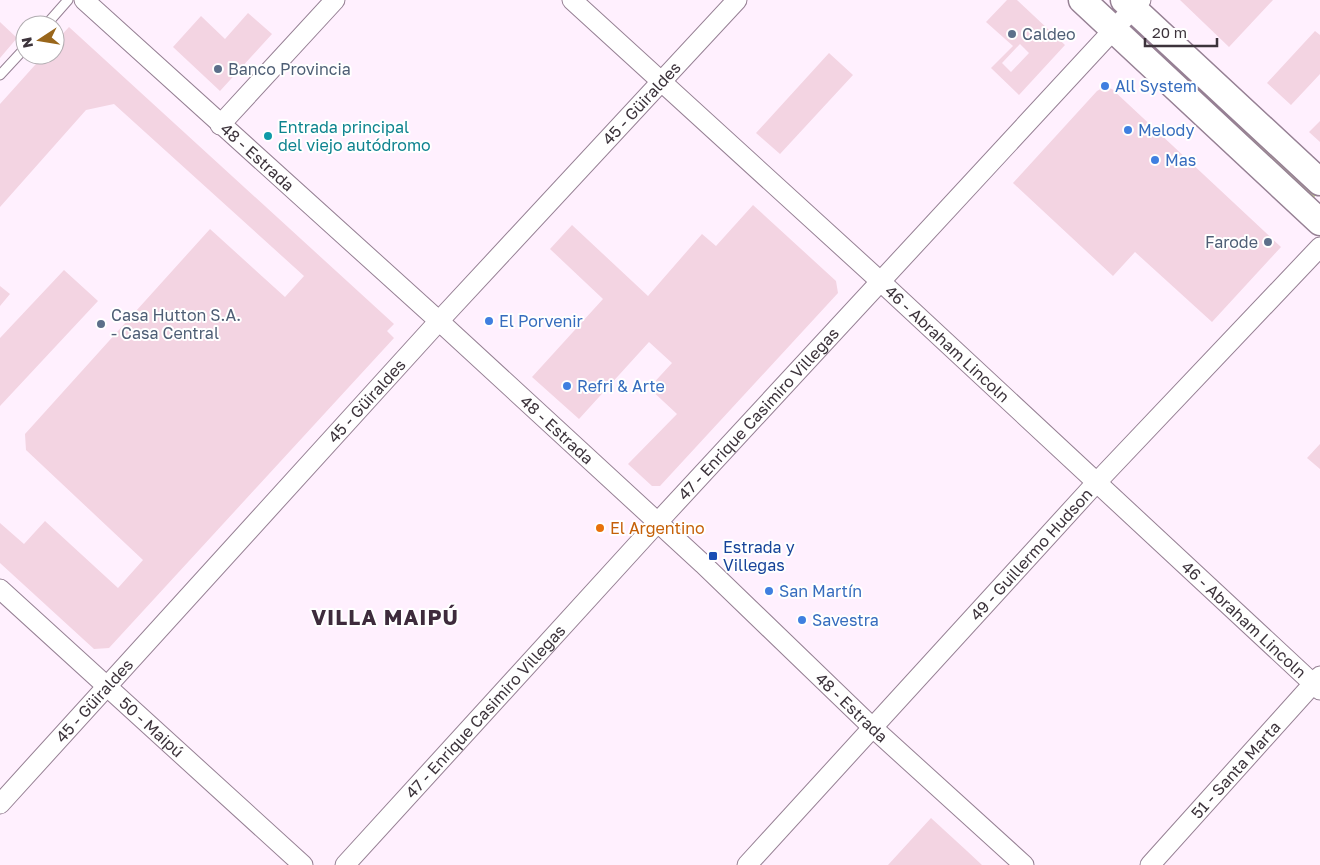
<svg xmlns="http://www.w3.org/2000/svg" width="1320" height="865" font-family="'Golos Text',sans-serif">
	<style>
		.green { fill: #c8d794 }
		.building { fill: #f3d4e2; fill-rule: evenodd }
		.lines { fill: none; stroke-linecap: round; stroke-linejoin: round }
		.lane-casing { stroke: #968094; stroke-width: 11 }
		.street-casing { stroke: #968094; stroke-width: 21 }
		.secondary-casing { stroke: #968094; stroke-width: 29 }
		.lane { stroke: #fff; stroke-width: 9 }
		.street { stroke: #fff; stroke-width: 19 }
		.secondary { stroke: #fff; stroke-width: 26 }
		.service-dot { fill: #5c6f8a; stroke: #fff; stroke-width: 2 }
		.shop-dot { fill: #3f7fe0; stroke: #fff; stroke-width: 2 }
		.culture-dot { fill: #0f9aa8; stroke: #fff; stroke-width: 2 }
		.food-dot { fill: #e8710a; stroke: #fff; stroke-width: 2 }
		.transit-dot { fill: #1a4fb4; stroke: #fff; stroke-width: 2 }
		.labels { text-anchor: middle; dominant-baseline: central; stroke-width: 4; stroke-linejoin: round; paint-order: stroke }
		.service-label { font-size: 16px; fill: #4e5e75; stroke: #fff; text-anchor: start }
		.shop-label { font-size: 16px; fill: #366cbe; stroke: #fff; text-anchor: start }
		.street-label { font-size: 16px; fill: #3c333b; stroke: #fff }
		.culture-label { font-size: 16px; fill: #0d838f; stroke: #fff; text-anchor: start }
		.food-label { font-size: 16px; fill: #c56008; stroke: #fff; text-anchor: start }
		.transit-label { font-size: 16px; fill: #164399; stroke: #fff; text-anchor: start }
		.district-label { font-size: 21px; font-weight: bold; letter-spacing: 1px; fill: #3e2b3c; stroke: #fff }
	</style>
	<rect width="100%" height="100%" fill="#fff0fe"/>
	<!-- green -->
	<path class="green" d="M1151 41 1316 195 1313 199 1148 45Z"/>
	<!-- building -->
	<path class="building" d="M1007 0H1017L1065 45 1019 95 991 68 1013 46 986 22ZM1020 44 1029 53 1011 72 1002 63Z
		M1180 0H1273L1229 47Z
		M248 13 272 34 220 91 173 47 201 16 225 39Z
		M0 22 17 38 0 58Z
		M69 27 394 324 387 331 394 338 109 648 94 649 0 563V523L24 544 45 521 118 588 143 560 26 450 25 434 210 229 285 297 304 276 114 104 86 110 0 207V104L44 55H55V42Z
		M1315 31 1320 35V74L1291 105 1267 83Z
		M829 53 853 75 780 154 756 133Z
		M1104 87 1112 89 1281 247 1212 322 1135 252 1113 276 1013 183 1097 91Z
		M1320 121V142L1309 132Z
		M753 205 836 281 838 293 660 486H652L628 464 677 414 649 388 672 363 649 342 579 419 532 377 603 299 550 249 572 225 648 296 702 234 716 246Z
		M64 270 98 301 0 406V338Z
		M0 286 10 294 0 306Z
		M1320 444V469L1307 458Z
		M931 818 967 851 982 865H888Z"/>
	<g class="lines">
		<!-- lane casing -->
		<g class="lane-casing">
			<path id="lane" d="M46 25 68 0
				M0 75 25 48"/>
		</g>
		<!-- street casing -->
		<g class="street-casing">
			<g id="street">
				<path id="s1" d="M84 0 439 321 703 564 872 727 1024 865"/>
				<path id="s2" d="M572 0 880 281 1320 690"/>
				<path d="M220 125 335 0"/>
				<path id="s3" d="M0 589 303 865"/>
				<path id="s4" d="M0 804 439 321 737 0"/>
				<path id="s5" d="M345 865 657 523 1141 0"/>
				<path id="s6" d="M747 865 1096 483 1320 247"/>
				<path id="s7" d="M1150 865 1320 676"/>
			</g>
		</g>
		<!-- secondary casing -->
		<g class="secondary-casing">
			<path id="secondary" d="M1082 0 1320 222
				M1124 0 1320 182"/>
		</g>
		<!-- lane -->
		<use href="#lane" class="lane"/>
		<!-- street -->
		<use href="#street" class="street"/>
		<!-- secondary -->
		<use href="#secondary" class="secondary"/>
	</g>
	<!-- markers -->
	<g class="service-dot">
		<circle cx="1012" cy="34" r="5"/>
		<circle cx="218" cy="69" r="5"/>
		<circle cx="1268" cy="242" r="5"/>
		<circle cx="101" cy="324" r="5"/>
	</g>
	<g class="shop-dot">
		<circle cx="1105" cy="86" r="5"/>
		<circle cx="1128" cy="130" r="5"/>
		<circle cx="1155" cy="160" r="5"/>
		<circle cx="489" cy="321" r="5"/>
		<circle cx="567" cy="386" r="5"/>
		<circle cx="769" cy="591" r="5"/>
		<circle cx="802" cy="620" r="5"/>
	</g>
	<circle class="culture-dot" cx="268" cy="136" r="5"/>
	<circle class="food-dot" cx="600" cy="528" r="5"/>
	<rect class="transit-dot" x="708" y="551" width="10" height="10" rx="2.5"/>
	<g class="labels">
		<!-- service labels -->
		<g class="service-label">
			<text x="1022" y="34">Caldeo</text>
			<text x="228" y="69">Banco Provincia</text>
			<text x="1258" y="242" text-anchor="end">Farode</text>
			<text x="111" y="315">Casa Hutton S.A.<tspan x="111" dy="18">- Casa Central</tspan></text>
		</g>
		<!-- shop labels -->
		<g class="shop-label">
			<text x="1115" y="86">All System</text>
			<text x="1138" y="130">Melody</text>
			<text x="1165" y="160">Mas</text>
			<text x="499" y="321">El Porvenir</text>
			<text x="577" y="386">Refri &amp; Arte</text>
			<text x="779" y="591">San Martín</text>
			<text x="812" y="620">Savestra</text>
		</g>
		<!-- street labels -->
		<g class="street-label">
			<text stroke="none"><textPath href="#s4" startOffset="950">45 - Güiraldes</textPath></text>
			<text stroke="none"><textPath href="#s1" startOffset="234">48 - Estrada</textPath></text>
			<text stroke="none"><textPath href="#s2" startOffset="509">46 - Abraham Lincoln</textPath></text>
			<text stroke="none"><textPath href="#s4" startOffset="545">45 - Güiraldes</textPath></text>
			<text stroke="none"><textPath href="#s5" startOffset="612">47 - Enrique Casimiro Villegas</textPath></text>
			<text stroke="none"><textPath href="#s1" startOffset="639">48 - Estrada</textPath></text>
			<text stroke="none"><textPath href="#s6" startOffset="421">49 - Guillermo Hudson</textPath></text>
			<text stroke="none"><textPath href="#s2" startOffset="914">46 - Abraham Lincoln</textPath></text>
			<text stroke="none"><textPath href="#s4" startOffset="140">45 - Güiraldes</textPath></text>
			<text stroke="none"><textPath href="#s1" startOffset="1044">48 - Estrada</textPath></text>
			<text stroke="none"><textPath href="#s5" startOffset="208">47 - Enrique Casimiro Villegas</textPath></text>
			<text stroke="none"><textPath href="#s3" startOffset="205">50 - Maipú</textPath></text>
			<text stroke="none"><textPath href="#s7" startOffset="128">51 - Santa Marta</textPath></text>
		</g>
		<!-- culture labels -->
		<g class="culture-label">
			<text x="278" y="127">Entrada principal<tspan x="278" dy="18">del viejo autódromo</tspan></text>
		</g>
		<!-- food labels -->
		<g class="food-label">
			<text x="610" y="528">El Argentino</text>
		</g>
		<!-- transit labels -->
		<g class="transit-label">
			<text x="723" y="547">Estrada y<tspan x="723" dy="18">Villegas</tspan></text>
		</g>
		<!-- district labels -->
		<g class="district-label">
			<text x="385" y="617">VILLA MAIPÚ</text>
		</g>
	</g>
	<!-- north arrow -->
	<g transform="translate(40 40) rotate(258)"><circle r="24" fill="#ffffff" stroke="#b1adb1"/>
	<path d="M0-4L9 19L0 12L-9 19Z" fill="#99661b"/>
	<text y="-8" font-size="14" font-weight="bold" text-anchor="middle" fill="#3c333b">N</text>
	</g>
	<!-- scale -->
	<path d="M1145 38v8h72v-8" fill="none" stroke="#3c333b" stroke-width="2.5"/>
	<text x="1152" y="38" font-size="15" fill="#3c333b" stroke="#ffffff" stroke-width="4" paint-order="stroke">20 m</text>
</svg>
